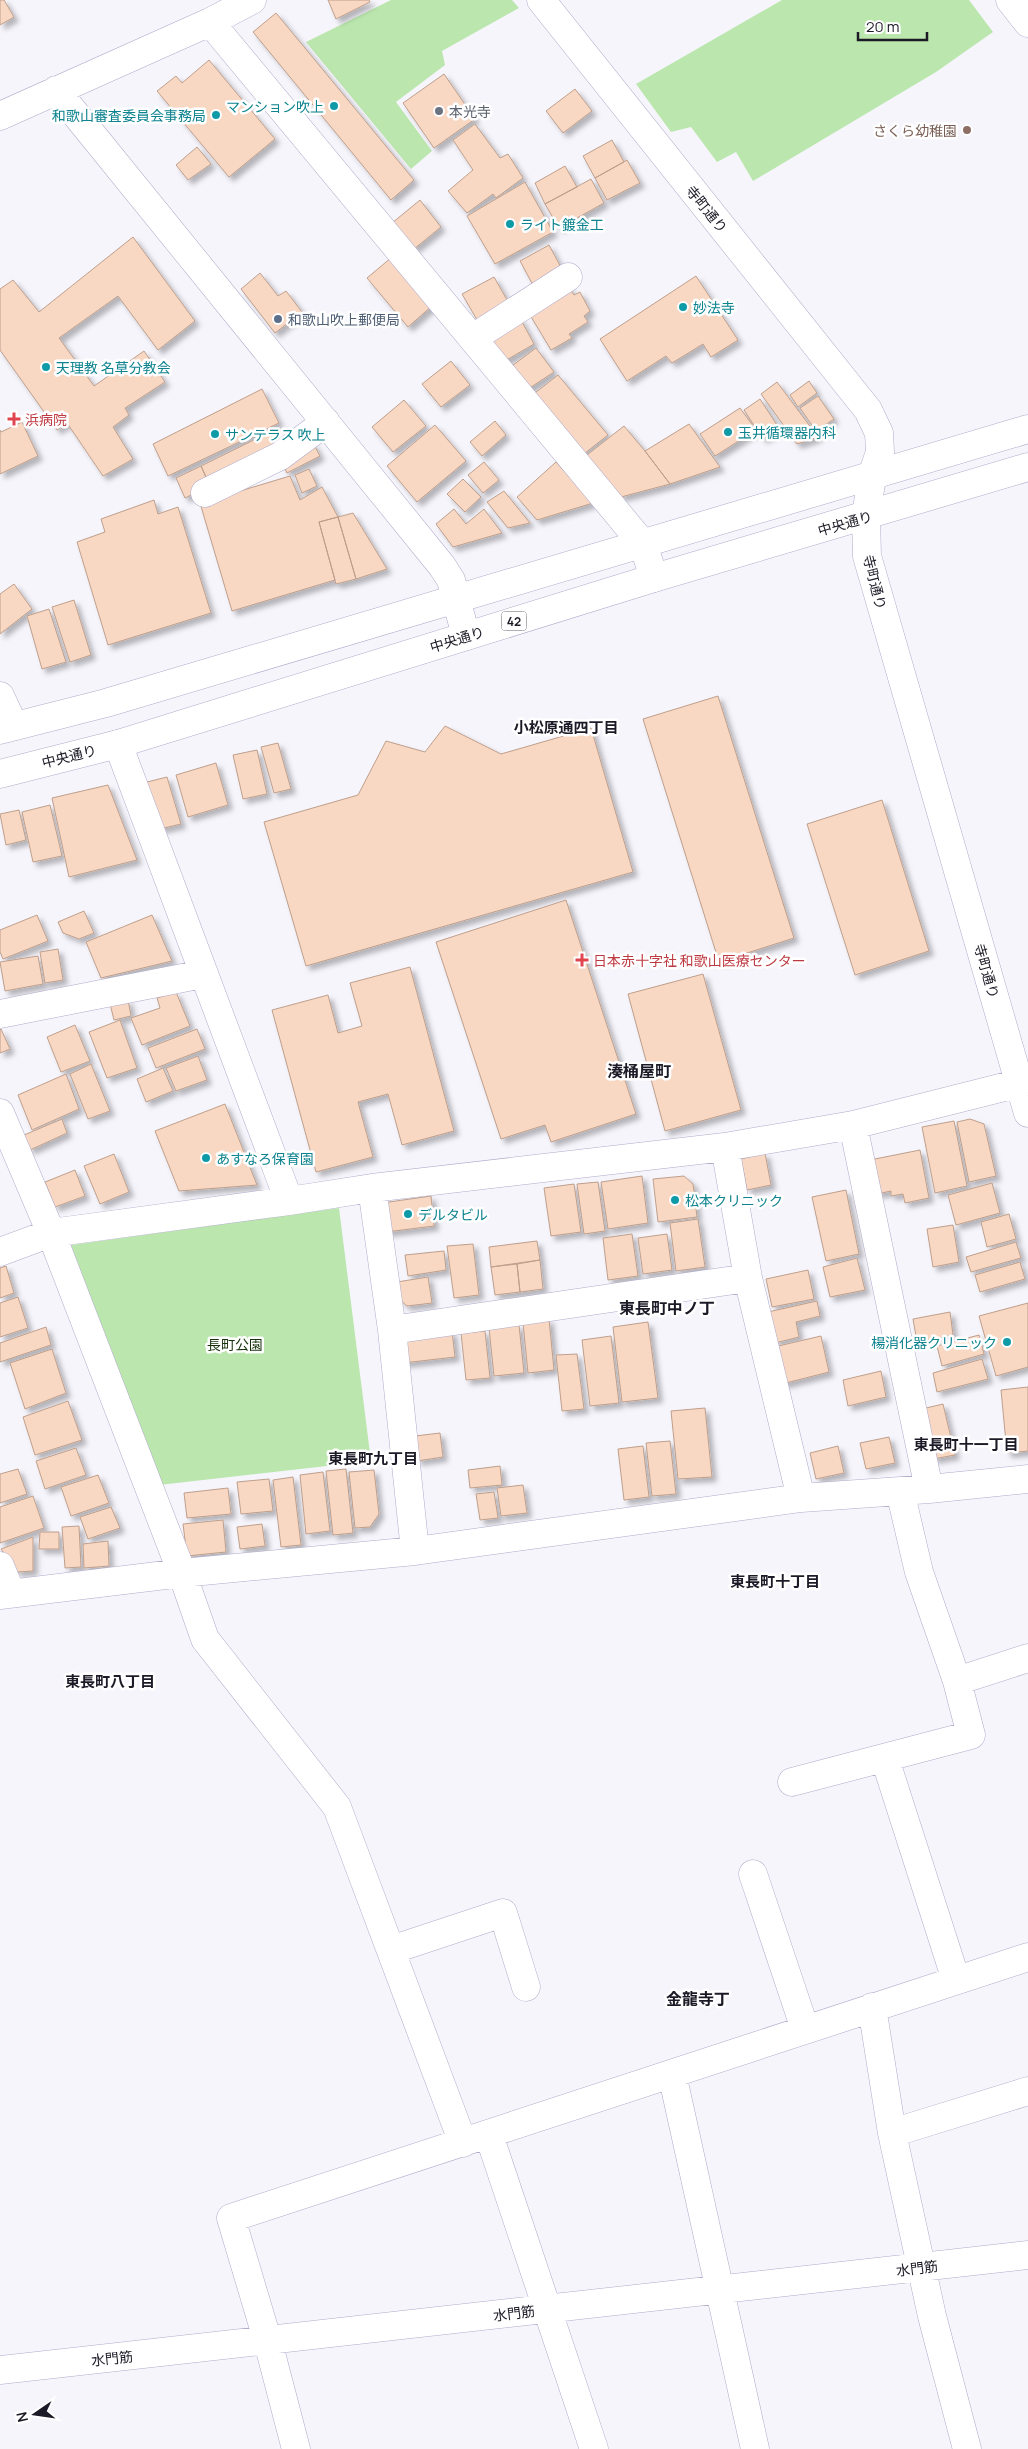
<svg xmlns="http://www.w3.org/2000/svg" width="1028" height="2449" font-family="Manrope,'Noto Sans JP',sans-serif">
	<style>
		.green { fill: #bbe7ae }
		.building { fill: #f8d7c3; stroke: #be9f8c; filter: url(#shadow) }
		.lines { fill: none; stroke-linecap: round; stroke-linejoin: round }
		.minor-casing { stroke: #b0abcb; stroke-width: 29 }
		.highway-casing { stroke: #b0abcb; stroke-width: 29 }
		.minor { stroke: #fff; stroke-width: 28 }
		.highway { stroke: #fff; stroke-width: 28 }
		.culture-dot { fill: #0f9aa8; stroke: #fff; stroke-width: 2 }
		.worship-dot { fill: #6b7280; stroke: #fff; stroke-width: 2 }
		.education-dot { fill: #8d6e63; stroke: #fff; stroke-width: 2 }
		.service-dot { fill: #5c6f8a; stroke: #fff; stroke-width: 2 }
		.health-dot { fill: #e0444e; stroke: #fff; stroke-width: 2 }
		.labels { text-anchor: middle; dominant-baseline: central; stroke-width: 5; stroke-linejoin: round; paint-order: stroke }
		.shield { fill: #fff; stroke: #605f67; stroke-width: 1 }
		.shield-label { font-size: 12px; font-weight: bold; fill: #1c1a26 }
		.culture-label { font-size: 14px; fill: #0d838f; stroke: #fff; text-anchor: start }
		.worship-label { font-size: 14px; fill: #5b616d; stroke: #fff; text-anchor: start }
		.education-label { font-size: 14px; fill: #785e54; stroke: #fff; text-anchor: end }
		.street-label { font-size: 14px; fill: #1c1a26; stroke: #fff }
		.service-label { font-size: 14px; fill: #4e5e75; stroke: #fff; text-anchor: start }
		.health-label { font-size: 14px; fill: #be3a42; stroke: #fff; text-anchor: start }
		.park-label { font-size: 14px; fill: #15320b; stroke: #fff }
		.neighbourhood-label { font-size: 15px; font-weight: bold; fill: #1c1a26; stroke: #fff }
		.quarter-label { font-size: 16px; font-weight: bold; fill: #1c1a26; stroke: #fff }
	</style>
	<defs>
		<filter id="shadow"><feDropShadow dx="4.5" dy="4.5" stdDeviation="2.5" flood-color="#0004"/></filter>
	</defs>
	<rect width="100%" height="100%" fill="#f6f5fc"/>
	<!-- green -->
	<path class="green" d="M391 0H512L519 8 442 51 445 65 396 102 432 151 411 169 306 42Z
		M782 0H969L993 32 936 72 753 181 736 152 717 162 691 127 671 132 636 84Z
		M339 1208 371 1461 159 1485 71 1245Z"/>
	<!-- building -->
	<path class="building" d="M0 0H4L14 17 0 25Z
		M328 0H369L370 2 336 19Z
		M276 13 414 180 391 200 253 32Z
		M209 60 275 139 229 177 157 91 176 76 182 83Z
		M444 74 475 119 434 148 403 103Z
		M575 89 592 111 563 133 546 111Z
		M475 124 500 158 508 154 523 178 496 198 493 194 467 213 448 191 473 170 453 140Z
		M612 140 624 162 595 178 583 156Z
		M197 147 211 164 188 180 176 165Z
		M627 160 640 183 607 200 595 178Z
		M565 166 577 187 545 204 535 183Z
		M591 179 604 203 559 228 545 204Z
		M525 182 553 232 495 264 467 216Z
		M420 200 441 227 414 249 392 223Z
		M133 237 195 321 158 350 118 296 59 338 94 386 144 351 165 382 125 408 129 415 113 427 133 459 103 476 67 423 57 430 0 350V289L13 280 39 312Z
		M549 245 563 271 534 287 520 261Z
		M392 257 433 305 408 327 367 278Z
		M260 273 278 296 286 291 302 312 275 333 241 289Z
		M696 276 738 340 711 357 703 344 672 363 666 356 627 381 600 339Z
		M494 277 511 307 480 325 462 294Z
		M568 286 574 295 580 292 590 311 584 316 588 322 569 334 572 338 551 350 530 315Z
		M520 318 534 344 503 362 488 337Z
		M536 348 554 372 525 391 509 368Z
		M451 361 470 385 441 407 422 384Z
		M558 375 608 435 580 457 531 396Z
		M809 381 817 393 798 407 790 395Z
		M777 382 818 437 797 444 761 394Z
		M262 389 279 423 168 476 153 444Z
		M818 396 834 419 816 431 800 408Z
		M760 399 779 428 763 439 744 410Z
		M404 400 426 426 393 452 372 427Z
		M740 408 756 430 715 456 700 434Z
		M495 421 506 435 482 456 470 442Z
		M22 422 38 456 0 474V430L1 432Z
		M689 424 720 467 670 484 645 451Z
		M435 425 466 461 417 502 387 466Z
		M624 426 645 451 670 484 621 497 587 455Z
		M270 432 278 453 210 486 201 466Z
		M313 443 320 456 287 473 281 461Z
		M484 462 499 480 483 493 468 475Z
		M556 462 593 503 537 520 517 497Z
		M201 466 210 486 185 498 176 478Z
		M309 469 317 486 302 493 295 475Z
		M290 476 300 500 322 487 338 517 319 522 335 580 232 611 200 503Z
		M463 479 481 497 465 512 447 494Z
		M504 491 530 523 508 528 487 502Z
		M154 500 158 514 178 507 211 613 108 645 77 542 105 532 101 519Z
		M454 509 466 524 484 509 502 533 453 547 436 524Z
		M353 513 387 569 356 579 338 517Z
		M338 517 356 579 336 584 319 522Z
		M14 584 32 609 0 634V594Z
		M74 600 91 655 70 662 52 607Z
		M49 609 66 662 42 669 27 616Z
		M718 696 794 938 719 962 643 719Z
		M445 726 501 754 591 728 633 872 306 966 264 822 358 795 386 741 425 752Z
		M278 743 291 789 274 793 261 747Z
		M257 750 267 794 243 799 233 755Z
		M216 763 228 805 188 817 176 775Z
		M167 777 181 824 160 829 147 782Z
		M108 785 137 860 69 877 52 798Z
		M882 800 929 951 855 975 807 824Z
		M50 805 62 856 33 862 22 812Z
		M19 810 26 840 6 845 0 814Z
		M566 900 636 1114 551 1142 545 1125 501 1139 436 942Z
		M84 911 94 933 79 939 63 933 58 922Z
		M37 915 48 941 3 959 0 952V930Z
		M152 915 172 961 101 978 86 942Z
		M58 949 63 980 45 983 40 952Z
		M38 956 43 984 5 991 0 962Z
		M410 967 454 1131 402 1145 388 1094 358 1102 373 1157 316 1172 272 1010 328 995 338 1033 362 1026 350 983Z
		M703 974 741 1110 665 1131 628 994Z
		M176 992 190 1026 142 1045 131 1018 160 1008 157 998Z
		M128 1000 131 1016 114 1020 110 1004Z
		M120 1020 137 1068 107 1078 89 1032Z
		M75 1025 90 1061 61 1072 47 1037Z
		M1 1029 10 1049 0 1053V1030Z
		M197 1029 205 1049 156 1068 148 1048Z
		M198 1056 207 1080 176 1091 166 1068Z
		M91 1064 110 1111 88 1119 70 1074Z
		M163 1068 173 1091 146 1102 137 1079Z
		M66 1074 79 1109 32 1130 18 1095Z
		M225 1104 257 1185 179 1191 155 1131Z
		M62 1119 67 1133 30 1150 24 1135Z
		M970 1119 984 1124 996 1176 969 1182 957 1122Z
		M954 1121 967 1186 935 1193 922 1127Z
		M920 1150 929 1198 905 1203 903 1194 891 1196V1191L877 1194 870 1160Z
		M765 1153 771 1185 747 1190 741 1159Z
		M114 1154 129 1192 100 1204 84 1166Z
		M75 1170 85 1196 55 1207 45 1182Z
		M642 1176 648 1223 608 1229 601 1182Z
		M684 1176 693 1184 697 1217 658 1222 653 1179Z
		M598 1182 605 1231 584 1234 577 1184Z
		M992 1183 1000 1213 956 1225 948 1195Z
		M574 1184 581 1232 551 1236 544 1188Z
		M846 1190 859 1254 826 1261 812 1197Z
		M431 1196 434 1226 386 1232 382 1203Z
		M1009 1214 1016 1239 987 1247 981 1222Z
		M698 1219 705 1267 676 1271 670 1223Z
		M953 1225 959 1262 933 1267 927 1229Z
		M632 1234 638 1276 608 1280 603 1238Z
		M667 1234 672 1270 643 1274 638 1238Z
		M537 1241 540 1260 491 1267 489 1247Z
		M1016 1242 1021 1258 971 1272 966 1257Z
		M473 1244 479 1295 454 1298 447 1246Z
		M444 1251 446 1270 408 1276 405 1255Z
		M857 1258 865 1290 830 1297 823 1267Z
		M540 1260 543 1289 520 1292 517 1264Z
		M1020 1262 1025 1279 980 1292 975 1275Z
		M517 1264 520 1292 495 1295 491 1267Z
		M6 1266 14 1293 0 1298V1268Z
		M808 1270 814 1299 772 1307 766 1279Z
		M428 1277 432 1303 407 1306 400 1300 397 1282Z
		M18 1297 28 1328 0 1337V1303Z
		M817 1301 820 1316 796 1322 799 1337 775 1343 768 1312Z
		M1028 1303V1367L996 1376 979 1316Z
		M950 1312 953 1335 917 1342 913 1319Z
		M549 1319 554 1370 528 1373 523 1323Z
		M648 1322 658 1398 622 1402 613 1327Z
		M519 1325 524 1373 494 1376 489 1328Z
		M46 1327 51 1345 0 1362V1343Z
		M452 1331 455 1357 403 1363 400 1339Z
		M485 1331 490 1378 466 1380 461 1333Z
		M979 1335 984 1354 942 1366 937 1346Z
		M611 1336 619 1403 590 1406 582 1340Z
		M821 1336 829 1372 782 1384 774 1347Z
		M52 1349 66 1393 25 1409 10 1363Z
		M577 1354 584 1409 562 1411 556 1355Z
		M982 1359 988 1379 937 1392 933 1373Z
		M881 1371 886 1397 848 1406 843 1380Z
		M1028 1387V1451L1007 1453 1001 1390Z
		M68 1401 82 1440 35 1455 23 1417Z
		M943 1404 955 1455 933 1459 922 1409Z
		M705 1408 712 1477 678 1479 671 1411Z
		M440 1433 443 1457 417 1461 415 1436Z
		M889 1437 895 1463 866 1469 860 1443Z
		M670 1441 676 1494 652 1496 646 1443Z
		M643 1446 649 1497 624 1500 618 1449Z
		M838 1446 844 1473 816 1479 810 1453Z
		M76 1448 86 1475 45 1489 36 1461Z
		M500 1466 502 1485 470 1488 468 1470Z
		M18 1469 27 1494 0 1503V1474Z
		M346 1469 353 1533 333 1535 326 1471Z
		M374 1470 379 1514 370 1527 355 1528 349 1472Z
		M323 1472 330 1531 306 1534 300 1475Z
		M98 1475 109 1503 71 1516 61 1487Z
		M293 1477 301 1545 281 1547 273 1480Z
		M269 1479 273 1511 241 1514 237 1482Z
		M523 1485 527 1513 501 1516 497 1488Z
		M228 1488 231 1514 187 1518 184 1493Z
		M494 1492 498 1518 480 1520 476 1494Z
		M33 1496 44 1528 0 1543V1507Z
		M111 1507 120 1528 88 1539 80 1517Z
		M223 1520 226 1552 187 1556 183 1524Z
		M262 1524 265 1546 240 1549 237 1527Z
		M79 1526 81 1567 65 1568 62 1527Z
		M40 1532H59V1549H39Z
		M33 1537V1571L17 1572 1 1549Z
		M108 1541 109 1566 84 1568 83 1544Z"/>
	<g class="lines">
		<!-- minor casing -->
		<g class="minor-casing">
			<path id="minor" d="M541 0 868 410 879 433 880 452 872 476 866 516 867 556 1028 1113
				M1010 0 1028 23
				M210 22 643 544 654 578
				M56 90 442 566 451 580 466 636
				M0 116 210 22 252 0
				M473 338 568 277
				M205 493 280 456 326 422
				M0 696 14 726
				M118 744 289 1201
				M0 1014 203 974
				M0 1113 51 1233 182 1573 205 1639 337 1807 463 2143
				M853 1125 929 1489
				M725 1147 748 1278 801 1498
				M372 1188 392 1330 415 1551
				M0 1252 51 1233 289 1201 372 1188 725 1147 853 1125 1028 1081
				M392 1330 748 1278
				M900 1491 919 1572 957 1681
				M0 1566 11 1593
				M0 1595 182 1573 415 1551 801 1498 929 1489 1028 1479
				M885 1759 956 1980
				M792 1782 971 1735 957 1681 1028 1658
				M753 1874 805 2029
				M391 1950 503 1913 526 1987
				M872 2007 892 2133 932 2316 967 2449
				M672 2074 755 2449
				M892 2133 1028 2091
				M489 2135 594 2449
				M0 2370 1028 2255
				M296 2449 268 2342 231 2218 1028 1957"/>
		</g>
		<!-- highway casing -->
		<g class="highway-casing">
			<path id="highway" d="M0 730 106 703 1028 429
				M0 774 118 744 654 578 1028 467"/>
		</g>
		<!-- minor -->
		<use href="#minor" class="minor"/>
		<!-- highway -->
		<use href="#highway" class="highway"/>
	</g>
	<!-- markers -->
	<g class="culture-dot">
		<circle cx="334" cy="106" r="5"/>
		<circle cx="216" cy="115" r="5"/>
		<circle cx="510" cy="224" r="5"/>
		<circle cx="683" cy="307" r="5"/>
		<circle cx="46" cy="367" r="5"/>
		<circle cx="728" cy="432" r="5"/>
		<circle cx="215" cy="434" r="5"/>
		<circle cx="206" cy="1158" r="5"/>
		<circle cx="675" cy="1200" r="5"/>
		<circle cx="408" cy="1214" r="5"/>
		<circle cx="1007" cy="1342" r="5"/>
	</g>
	<circle class="worship-dot" cx="439" cy="111" r="5"/>
	<circle class="education-dot" cx="967" cy="130" r="5"/>
	<circle class="service-dot" cx="278" cy="319" r="5"/>
	<g class="health-dot">
		<path d="M11.5 411.5h5v5h5v5h-5v5h-5v-5h-5v-5h5z"/>
		<path d="M579.5 952.5h5v5h5v5h-5v5h-5v-5h-5v-5h5z"/>
	</g>
	<g class="labels">
		<!-- shield labels -->
		<rect class="shield" x="501.5" y="611.5" width="25" height="19" rx="4"/>
		<g class="shield-label">
			<text x="514" y="621">42</text>
		</g>
		<!-- culture labels -->
		<g class="culture-label">
			<text x="324" y="106" text-anchor="end">マンション吹上</text>
			<text x="206" y="115" text-anchor="end">和歌山審査委員会事務局</text>
			<text x="520" y="224">ライト鍍金工</text>
			<text x="693" y="307">妙法寺</text>
			<text x="56" y="367">天理教 名草分教会</text>
			<text x="738" y="432">玉井循環器内科</text>
			<text x="225" y="434">サンテラス 吹上</text>
			<text x="216" y="1158">あすなろ保育園</text>
			<text x="685" y="1200">松本クリニック</text>
			<text x="418" y="1214">デルタビル</text>
			<text x="997" y="1342" text-anchor="end">楊消化器クリニック</text>
		</g>
		<!-- worship labels -->
		<g class="worship-label">
			<text x="449" y="111">本光寺</text>
		</g>
		<!-- education labels -->
		<g class="education-label">
			<text x="957" y="130">さくら幼稚園</text>
		</g>
		<!-- street labels -->
		<g class="street-label">
			<text transform="translate(707 209) rotate(51)">寺町通り</text>
			<text transform="translate(845 523) rotate(-16)">中央通り</text>
			<text transform="translate(875 582) rotate(76)">寺町通り</text>
			<text transform="translate(457 639) rotate(-17)">中央通り</text>
			<text transform="translate(69 756) rotate(-14)">中央通り</text>
			<text transform="translate(987 971) rotate(74)">寺町通り</text>
			<text transform="translate(917 2268) rotate(-7)">水門筋</text>
			<text transform="translate(514 2313) rotate(-7)">水門筋</text>
			<text transform="translate(112 2358) rotate(-6)">水門筋</text>
		</g>
		<!-- service labels -->
		<g class="service-label">
			<text x="288" y="319">和歌山吹上郵便局</text>
		</g>
		<!-- health labels -->
		<g class="health-label">
			<text x="25" y="419">浜病院</text>
			<text x="593" y="960">日本赤十字社 和歌山医療センター</text>
		</g>
		<!-- park labels -->
		<g class="park-label">
			<text x="235" y="1344">長町公園</text>
		</g>
		<!-- neighbourhood labels -->
		<g class="neighbourhood-label">
			<text x="566" y="727">小松原通四丁目</text>
			<text x="966" y="1444">東長町十一丁目</text>
			<text x="373" y="1458">東長町九丁目</text>
			<text x="775" y="1581">東長町十丁目</text>
			<text x="110" y="1681">東長町八丁目</text>
		</g>
		<!-- quarter labels -->
		<g class="quarter-label">
			<text x="639" y="1071">湊桶屋町</text>
			<text x="667" y="1308">東長町中ノ丁</text>
			<text x="698" y="1999">金龍寺丁</text>
		</g>
	</g>
	<!-- north arrow -->
	<g transform="translate(35 2414) rotate(257)" stroke="#ffffff" stroke-width="4" paint-order="stroke">
	<path d="M0-4L9 19L0 12L-9 19Z" fill="#1c1a26"/>
	<text y="-8" font-size="14" font-weight="bold" text-anchor="middle" fill="#1c1a26">N</text>
	</g>
	<!-- scale -->
	<path d="M858 32v8h69v-8" fill="none" stroke="#1c1a26" stroke-width="2.5"/>
	<text x="866" y="32" font-size="15" fill="#1c1a26" stroke="#ffffff" stroke-width="4" paint-order="stroke">20 m</text>
</svg>
